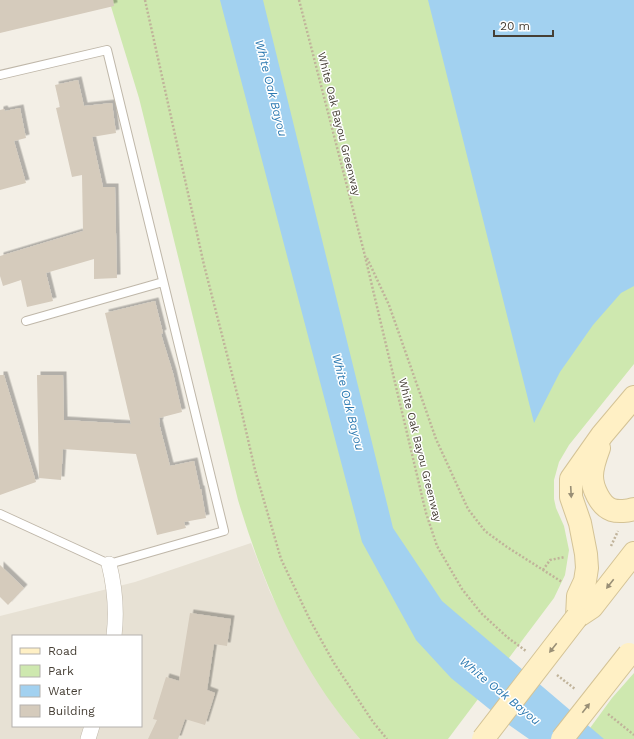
<svg xmlns="http://www.w3.org/2000/svg" width="634" height="739" font-family="'Work Sans',sans-serif">
	<style>
		.residential { fill: #e7e1d4; fill-rule: evenodd }
		.green { fill: #cee8af }
		.water { fill: #a2d1f0 }
		.building { fill: #d5cbbc; filter: url(#shadow) }
		.lines { fill: none; stroke-linecap: round; stroke-linejoin: round }
		.service-casing { stroke: #bfb7a9; stroke-width: 10 }
		.minor-casing { stroke: #bfb7a9; stroke-width: 16 }
		.secondary-casing { stroke: #d4c396; stroke-width: 24 }
		.path { stroke: #c0b39a; stroke-width: 2.5; stroke-dasharray: 2 2; stroke-linecap: butt }
		.service { stroke: #fff; stroke-width: 8 }
		.minor { stroke: #fff; stroke-width: 15 }
		.secondary { stroke: #fff0c5; stroke-width: 22 }
		.secondary-bridge-casing { stroke: #d4c396; stroke-width: 24; stroke-linecap: butt }
		.secondary-bridge { stroke: #fff0c5; stroke-width: 22 }
		.oneway { fill: #998f76 }
		.labels { text-anchor: middle; dominant-baseline: central; stroke-width: 3; stroke-linejoin: round; paint-order: stroke }
		.street-label { font-size: 11px; fill: #463f35; stroke: #fff }
		.water-label { font-size: 12px; font-style: italic; fill: #2e7bb2; stroke: #fff }
	</style>
	<defs>
		<filter id="shadow"><feDropShadow dx="3.5" dy="-3.5" stdDeviation="0" flood-color="#0004"/></filter>
	</defs>
	<rect width="100%" height="100%" fill="#f3efe6"/>
	<!-- residential -->
	<path class="residential" d="M251 543 270 592 299 650 331 702 348 725 360 739H0V616L135 582ZM13 636H141V726H13Z"/>
	<!-- green -->
	<path class="green" d="M109 0H634V364L569 445 559 462 554 480V499L556 508 564 526 569 550 565 575 554 598 448 739H360C300 671 264 586 238 500L139 98Z
		M634 673V739H582L612 698Z"/>
	<!-- water -->
	<path class="water" d="M220 0H263L393 528 442 601 604 739H529L509 725 451 678 416 640 362 542Z
		M428 0H634V286L621 293 593 325 560 372 534 423Z"/>
	<!-- building -->
	<path class="building" d="M0 0H113L114 6 0 33Z
		M78 80 84 106 112 103 116 133 92 137 103 187H115L117 278 94 279V259L46 273 53 301 27 307 21 280 3 286 0 276V256L83 231 82 175 72 177 56 108 60 107 55 85Z
		M20 108 26 138 14 141 26 183 0 190V110L4 109 5 111Z
		M155 301 163 333 161 334 173 373 182 412 159 418 160 422 159 423 170 466 194 461 200 489H201L206 518 184 522 186 528 157 535 136 454 63 449 61 480 39 478 37 375H63L64 420 131 424 105 313Z
		M0 375H4L36 482 0 495Z
		M0 565 24 588 8 605 0 597Z
		M190 613 231 619 227 646 214 644 207 690 215 693 205 725 185 719 178 739H148L157 720 153 719 166 677 179 681Z"/>
	<g class="lines">
		<!-- service casing -->
		<g class="service-casing">
			<path id="service" d="M0 75 107 50 224 531 109 564 0 514
				M26 321 163 282"/>
		</g>
		<!-- minor casing -->
		<g class="minor-casing">
			<path id="minor" d="M109 564C115 588 117 611 114 636
				M88 739 92 726"/>
		</g>
		<!-- secondary casing -->
		<g class="secondary-casing">
			<path id="secondary" d="M599 448C596 456 592 467 592 476 592 487 600 506 612 510 618 512 628 511 634 509
				M577 617 578 596 585 581 587 568 586 554 580 523 571 497V479L602 435 634 397
				M577 617 592 607 634 553"/>
		</g>
		<!-- path -->
		<path class="path" d="M145 0 204 265 241 409 255 470 281 559 310 620 334 663 373 722 387 739
			M299 0 364 252 426 513 437 546 462 589 481 613 507 637 526 651
			M367 258 389 305 436 439 468 509 485 531 507 547 562 582
			M611 546 618 531
			M543 570 550 560 565 557
			M557 675 575 689
			M608 714 634 735"/>
		<!-- service -->
		<use href="#service" class="service"/>
		<!-- minor -->
		<use href="#minor" class="minor"/>
		<!-- secondary -->
		<use href="#secondary" class="secondary"/>
		<!-- secondary-bridge casing -->
		<g class="secondary-bridge-casing">
			<path id="secondary-bridge" d="M483 739 577 617
				M562 739 629 654"/>
		</g>
		<!-- secondary-bridge -->
		<use href="#secondary-bridge" class="secondary-bridge"/>
	</g>
	<!-- one-way arrows -->
	<defs><path id="oneway-solid" d="M-6-.8H1V-3.2L6.5 0L1 3.2V.8H-6Z"/></defs>
	<g class="oneway">
		<use href="#oneway-solid" transform="translate(571 492) rotate(87)"/>
		<use href="#oneway-solid" transform="translate(610 584) rotate(128)"/>
		<use href="#oneway-solid" transform="translate(553 648) rotate(128)"/>
		<use href="#oneway-solid" transform="translate(586 708) rotate(-52)"/>
	</g>
	<g class="labels">
		<!-- street labels -->
		<g class="street-label">
			<text transform="translate(339 124) rotate(76)">White Oak Bayou Greenway</text>
			<text transform="translate(420 450) rotate(76)">White Oak Bayou Greenway</text>
		</g>
		<!-- water labels -->
		<g class="water-label">
			<text transform="translate(271 88) rotate(76)">White Oak Bayou</text>
			<text transform="translate(348 402) rotate(76)">White Oak Bayou</text>
			<text transform="translate(500 691) rotate(39)">White Oak Bayou</text>
		</g>
	</g>
	<!-- legend -->
	<rect x="12" y="635" width="130" height="92" fill="#ffffff" stroke="#b5b2ae"/>
	<rect x="20" y="648" width="20" height="6" fill="#fff0c5" stroke="#b5b2ae"/>
	<text x="48" y="655" font-size="12" fill="#463f35">Road</text>
	<rect x="20" y="665" width="20" height="12" fill="#cee8af" stroke="#b5b2ae"/>
	<text x="48" y="675" font-size="12" fill="#463f35">Park</text>
	<rect x="20" y="685" width="20" height="12" fill="#a2d1f0" stroke="#b5b2ae"/>
	<text x="48" y="695" font-size="12" fill="#463f35">Water</text>
	<rect x="20" y="705" width="20" height="12" fill="#d5cbbc" stroke="#b5b2ae"/>
	<text x="48" y="715" font-size="12" fill="#463f35">Building</text>
	<!-- scale -->
	<path d="M494 30v6h59v-6" fill="none" stroke="#463f35" stroke-width="2"/>
	<text x="500" y="30" font-size="12" fill="#463f35" stroke="#ffffff" stroke-width="3" paint-order="stroke">20 m</text>
</svg>
